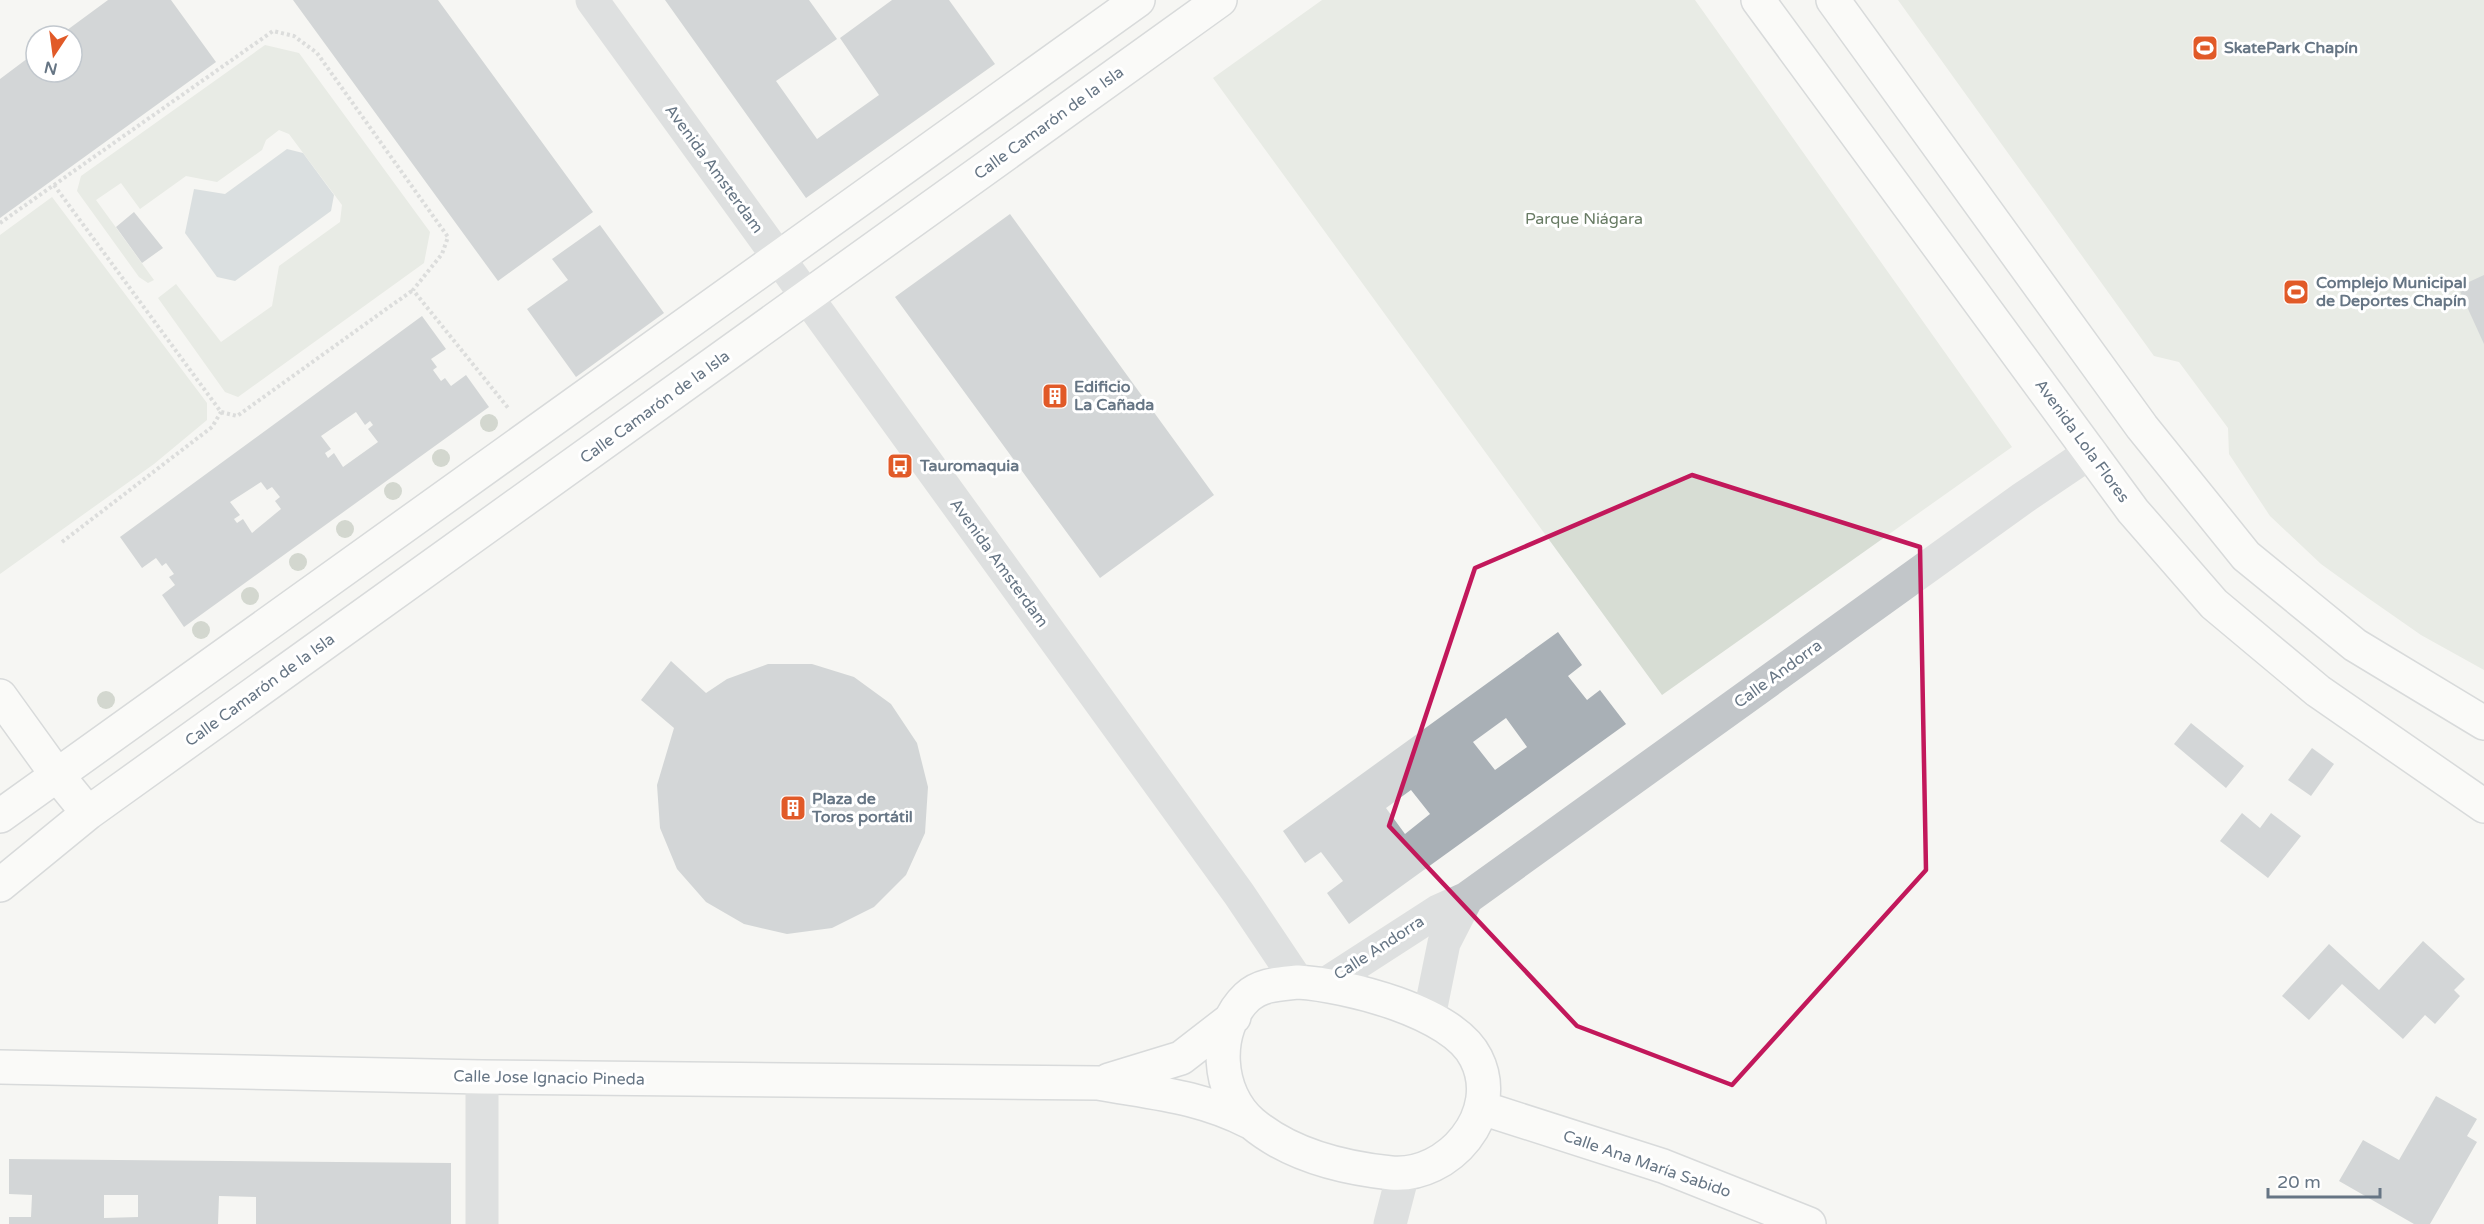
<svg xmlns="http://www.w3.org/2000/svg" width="2484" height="1224" font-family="'Varela Round',sans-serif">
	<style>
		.green { fill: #d7ddd4 }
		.water { fill: #b9c4c9 }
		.building { fill: #a9b0b6; fill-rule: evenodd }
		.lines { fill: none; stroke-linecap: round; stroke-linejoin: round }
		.secondary-casing { stroke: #b4b9be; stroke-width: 36 }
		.path { stroke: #bcbec0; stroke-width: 4; stroke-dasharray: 3 3; stroke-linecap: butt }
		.street { stroke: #c2c6c9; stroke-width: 33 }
		.secondary { stroke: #fff; stroke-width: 33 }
		.tree { fill: #a8b2a4 }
		.marked { fill: none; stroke: #c2185b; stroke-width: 4.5; stroke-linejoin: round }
		.labels { text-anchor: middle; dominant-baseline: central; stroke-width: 6; stroke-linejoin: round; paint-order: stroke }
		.poi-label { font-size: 16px; font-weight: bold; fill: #667584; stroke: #fff; text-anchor: start }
		.street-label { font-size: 16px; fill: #667584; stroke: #fff }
		.park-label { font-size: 16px; fill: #687b64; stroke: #fff }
	</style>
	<rect width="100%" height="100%" fill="#f6f6f3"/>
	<!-- green -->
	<path class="green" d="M1322 0H1695L2012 447 1662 695 1213 78Z
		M1898 0H2484V670L2421 635 2368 598 2321 564 2270 516 2229 454 2228 428 2179 362 2154 356Z
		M265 45 299 53 430 232 424 263 238 397 225 392 158 298 176 284 221 342 272 306 279 266 340 222 342 205 289 134 279 130 266 140 262 150 217 182 186 176 140 209 121 183 96 200 154 280 148 283 139 277 77 191 81 176Z
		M52 197 207 403V420L154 464 0 574V235Z"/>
	<!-- water -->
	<path class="water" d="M287 149 303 153 334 195 331 211 235 281 217 277 185 233 194 189 225 194Z"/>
	<!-- building -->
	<path class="building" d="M108 0H171L216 62 0 218V79L36 52V72H72V36H59Z
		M293 0H438L593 212 498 281Z
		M665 0H809L837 39 776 81 817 139 879 95 840 38 892 0H949L995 64 806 198Z
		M134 212 163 248 142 263 116 227Z
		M1010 214 1214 495 1100 578 895 297Z
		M600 225 664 313 576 377 527 309 568 280 552 259Z
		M2484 275V344L2458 287Z
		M422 316 446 349 431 359 437 367 433 370 441 381 445 378 451 386 466 375 489 407 184 627 162 595 175 585 169 577 174 574 166 563 162 566 156 558 142 568 120 537ZM356 412 365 425 370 421 373 425 368 429 378 442 343 467 334 453 328 458 325 453 331 449 321 436ZM261 482 267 490 272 487 280 497 275 501 281 509 252 533 243 519 237 523 234 519 240 515 230 502Z
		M1558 632 1582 665 1568 676 1587 700 1600 690 1626 724 1349 924 1327 893 1343 881 1321 852 1305 863 1283 831ZM1506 718 1527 747 1495 770 1473 742ZM1411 790 1430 814 1405 834 1386 808Z
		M671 661 706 693 727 679 768 664H812L854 677 891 704 917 743 928 787 925 833 906 875 874 907 832 928 787 934 744 924 706 902 677 869 660 828 657 785 674 728 641 700Z
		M2191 723 2244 766 2226 788 2174 744Z
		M2312 748 2334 764 2311 796 2288 780Z
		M2242 813 2260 828 2271 813 2301 836 2268 878 2220 841Z
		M2423 941 2465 979 2454 990 2460 996 2435 1024 2425 1015 2403 1039 2342 984 2309 1020 2282 996 2329 944 2379 990Z
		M2436 1096 2477 1119 2467 1136 2477 1142 2430 1224H2414L2339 1181 2363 1140 2399 1160Z
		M9 1159 451 1163V1224H256V1197L219 1196 218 1224H9V1217H31L32 1195 9 1194ZM104 1195H138V1217L104 1218Z"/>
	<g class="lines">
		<!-- secondary casing -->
		<g class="secondary-casing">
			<path id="secondary" d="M1758 0 2133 511 2214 604 2318 691 2484 806
				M1833 0 2142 427 2246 556 2355 645 2484 723
				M0 696 57 775 88 813
				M0 816 1138 0
				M0 885 88 813 1220 0
				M1298 982C1345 985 1453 1011 1476 1058 1504 1113 1449 1178 1391 1173 1343 1168 1290 1155 1252 1123 1217 1094 1212 1030 1247 997 1261 984 1280 984 1298 982Z
				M0 1067 482 1077 1098 1083C1154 1093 1199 1096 1250 1122
				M1109 1080 1181 1058 1234 1017
				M1482 1108 1663 1166 1809 1224"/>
		</g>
		<!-- path -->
		<path class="path" d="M54 185 221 412 237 416 413 290
			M0 223 273 31 294 36 317 53 448 237 442 254 413 290 509 409
			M62 542 212 427 221 412"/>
		<!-- street -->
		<path class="street" d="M592 0 1239 894 1298 982
			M1325 984 1438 911 1467 898 2023 498 2091 452
			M1429 1017 1444 943 1467 898
			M482 1224V1077
			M1390 1224 1403 1174"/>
		<!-- secondary -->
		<use href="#secondary" class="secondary"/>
	</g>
	<!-- trees -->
	<g class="tree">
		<circle cx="489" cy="423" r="9"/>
		<circle cx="441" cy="458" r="9"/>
		<circle cx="393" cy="491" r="9"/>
		<circle cx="345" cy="529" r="9"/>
		<circle cx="298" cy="562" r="9"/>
		<circle cx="250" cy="596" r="9"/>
		<circle cx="201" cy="630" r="9"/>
		<circle cx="106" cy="700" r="9"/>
	</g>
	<!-- marked area -->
	<path d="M0 0H2484V1224H0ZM1692 475 1920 547 1926 870 1732 1085 1577 1026 1389 826 1475 568Z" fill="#f6f6f3" fill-opacity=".55" fill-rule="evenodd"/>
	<path class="marked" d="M1692 475 1920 547 1926 870 1732 1085 1577 1026 1389 826 1475 568Z"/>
	<!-- icons -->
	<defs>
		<g id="stadium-square" transform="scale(1.35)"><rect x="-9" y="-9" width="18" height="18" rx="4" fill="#e15a28" stroke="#fff"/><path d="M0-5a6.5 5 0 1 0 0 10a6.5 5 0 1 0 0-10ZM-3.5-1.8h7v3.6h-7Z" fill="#fff"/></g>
		<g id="building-square" transform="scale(1.35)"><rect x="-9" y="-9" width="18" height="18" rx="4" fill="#e15a28" stroke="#fff"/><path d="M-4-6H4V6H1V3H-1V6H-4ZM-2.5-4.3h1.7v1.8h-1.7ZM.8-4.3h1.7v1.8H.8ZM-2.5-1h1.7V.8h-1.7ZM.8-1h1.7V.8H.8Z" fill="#fff"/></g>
		<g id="bus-square" transform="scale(1.35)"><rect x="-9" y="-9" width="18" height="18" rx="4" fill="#e15a28" stroke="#fff"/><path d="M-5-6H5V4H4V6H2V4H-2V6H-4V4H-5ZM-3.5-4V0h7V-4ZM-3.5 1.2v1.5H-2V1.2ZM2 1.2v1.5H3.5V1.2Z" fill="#fff"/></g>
	</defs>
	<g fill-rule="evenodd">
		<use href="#stadium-square" x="2205" y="48"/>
		<use href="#stadium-square" x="2296" y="292"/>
		<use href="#building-square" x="1055" y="396"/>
		<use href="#bus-square" x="900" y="466"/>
		<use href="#building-square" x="793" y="808"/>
	</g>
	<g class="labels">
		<!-- poi labels -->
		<g class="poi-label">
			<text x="2224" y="48">SkatePark Chapín</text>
			<text x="2316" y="283">Complejo Municipal<tspan x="2316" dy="18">de Deportes Chapín</tspan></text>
			<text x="1074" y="387">Edificio<tspan x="1074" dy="18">La Cañada</tspan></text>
			<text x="920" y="466">Tauromaquia</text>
			<text x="812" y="799">Plaza de<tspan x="812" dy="18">Toros portátil</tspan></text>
		</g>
		<!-- street labels -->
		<g class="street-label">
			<text transform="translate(1049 123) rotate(-36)">Calle Camarón de la Isla</text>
			<text transform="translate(714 169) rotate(54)">Avenida Amsterdam</text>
			<text transform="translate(655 407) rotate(-36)">Calle Camarón de la Isla</text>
			<text transform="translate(2082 441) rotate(54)">Avenida Lola Flores</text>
			<text transform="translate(999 563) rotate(54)">Avenida Amsterdam</text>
			<text transform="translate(1778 674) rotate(-36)">Calle Andorra</text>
			<text transform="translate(260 690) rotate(-36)">Calle Camarón de la Isla</text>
			<text transform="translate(1379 948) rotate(-33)">Calle Andorra</text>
			<text transform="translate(549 1078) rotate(1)">Calle Jose Ignacio Pineda</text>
			<text transform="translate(1647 1164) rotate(19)">Calle Ana María Sabido</text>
		</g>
		<!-- park labels -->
		<g class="park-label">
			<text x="1584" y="219">Parque Niágara</text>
		</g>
	</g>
	<!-- north arrow -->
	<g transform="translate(54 54) rotate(193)"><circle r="28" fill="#ffffff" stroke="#c2c8ce" stroke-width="1.5"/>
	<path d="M0-4.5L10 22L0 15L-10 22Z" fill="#e15a28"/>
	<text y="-9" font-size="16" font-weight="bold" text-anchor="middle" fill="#667584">N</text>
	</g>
	<!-- scale -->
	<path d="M2268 1188v9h112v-9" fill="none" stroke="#667584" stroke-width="3"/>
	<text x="2277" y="1188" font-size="18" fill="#667584" stroke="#ffffff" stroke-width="4.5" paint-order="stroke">20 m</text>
</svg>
